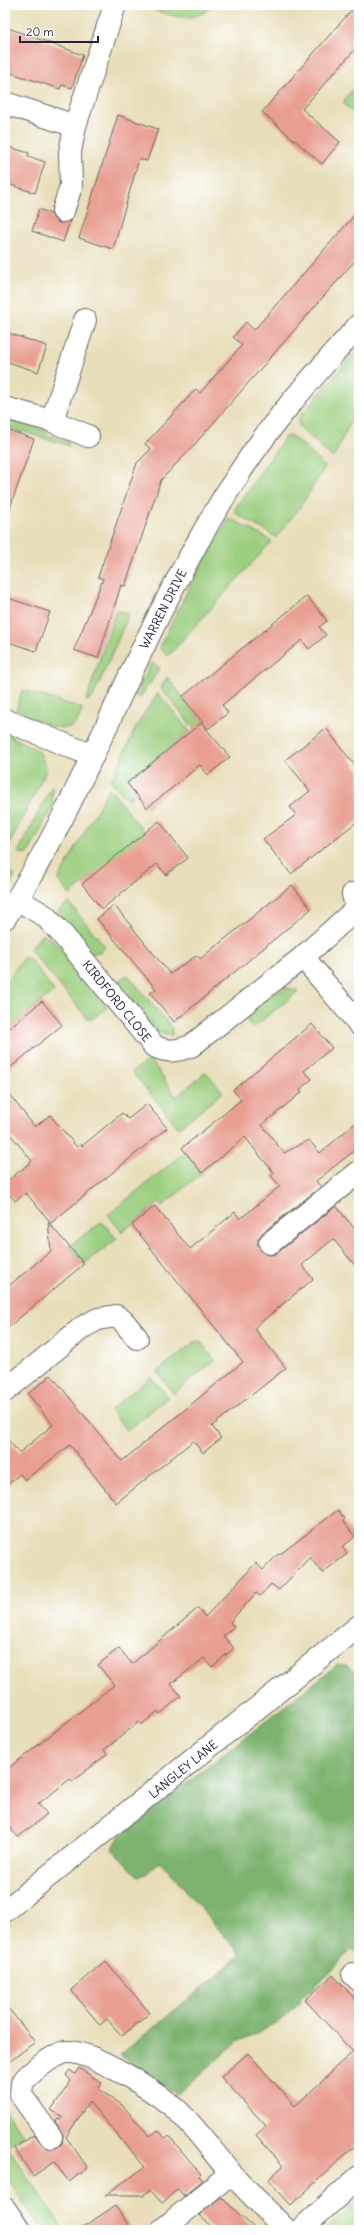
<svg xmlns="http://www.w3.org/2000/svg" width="364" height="2235" font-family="Delius,sans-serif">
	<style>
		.green { fill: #9bcf80; stroke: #5e785e }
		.forest { fill: #7cb26e; stroke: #4f6a54 }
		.building { fill: #e89f91 }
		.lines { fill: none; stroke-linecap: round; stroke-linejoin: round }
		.minor-casing { stroke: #676467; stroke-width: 24 }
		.minor { stroke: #fff; stroke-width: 22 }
		.labels { text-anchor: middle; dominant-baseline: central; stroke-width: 3.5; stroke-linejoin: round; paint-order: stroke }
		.street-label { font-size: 12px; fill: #22223b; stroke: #fff }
	</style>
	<rect width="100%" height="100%" fill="#fff"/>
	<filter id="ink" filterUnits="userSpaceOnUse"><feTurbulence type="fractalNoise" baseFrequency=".025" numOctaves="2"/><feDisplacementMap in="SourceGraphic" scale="8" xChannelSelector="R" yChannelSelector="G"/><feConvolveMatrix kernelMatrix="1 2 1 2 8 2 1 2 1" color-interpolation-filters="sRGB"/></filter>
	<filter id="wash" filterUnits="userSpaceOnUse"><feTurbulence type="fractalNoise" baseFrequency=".012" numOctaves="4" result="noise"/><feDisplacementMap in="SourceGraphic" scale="16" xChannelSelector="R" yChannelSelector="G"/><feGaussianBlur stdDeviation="0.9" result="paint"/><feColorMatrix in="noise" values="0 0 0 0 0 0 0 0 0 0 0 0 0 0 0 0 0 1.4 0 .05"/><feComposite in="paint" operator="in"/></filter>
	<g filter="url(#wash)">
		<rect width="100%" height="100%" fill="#e8deb9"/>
		<!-- green -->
		<path class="green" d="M140 5H210V8C189 27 163 12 140 5Z
			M359 83V119L344 104 345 98Z
			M359 348V404L333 458 300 427 298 422 300 416Z
			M5 419 45 430 48 435 68 442 69 446 5 426Z
			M291 436 307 448 325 467 301 506 276 537 235 513V509L285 437Z
			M230 518 272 541 168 656 160 648 162 642 197 572Z
			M116 610 129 614 93 697 86 701Z
			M151 663 160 668 140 698 136 696Z
			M167 677 204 724 196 731 161 688Z
			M22 690 81 708 82 711C80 715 78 721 75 724 62 736 30 716 16 711Z
			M158 693 190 732 127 783 135 794 128 800 111 781 137 725Z
			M5 733 39 751 47 769 10 843 5 833Z
			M52 786 53 807 27 855 18 852Z
			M109 788 145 833 70 895 58 880Z
			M8 869 15 876 5 894V875Z
			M69 903 105 946 102 951 91 954 58 914 59 910Z
			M42 934 53 940 106 1003V1008L92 1019H88L30 950Z
			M27 956 54 991 5 1031V983L24 957Z
			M128 975 172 1028V1035L162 1034 155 1030 118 986 122 978Z
			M287 988 299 991 252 1028 247 1021C248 1007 275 992 287 988Z
			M150 1059 176 1097 206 1072 223 1092 179 1128 132 1072Z
			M185 1152 202 1173 162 1206 159 1203 122 1232 108 1215Z
			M102 1222 117 1239 84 1264 69 1246Z
			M200 1341 215 1360 174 1394 157 1372 194 1342Z
			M151 1377 168 1397 127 1431 110 1410Z
			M5 2110 23 2135 7 2146 64 2230H42L5 2176Z
			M359 2200V2230H327L330 2227Z"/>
		<!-- forest -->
		<path class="forest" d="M337 1665 346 1666 359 1674V1956L352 1949 330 1973 299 2000 300 2003 276 2024 237 2042 177 2095 120 2055 213 1979 240 1954 160 1861 145 1875 138 1876 112 1849 120 1836Z"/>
		<g id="blocks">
			<!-- building -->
			<path class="building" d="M356 5H359V45L302 109 340 142 322 164 262 112Z
				M5 27 83 55 72 88 62 85 60 89 5 71Z
				M118 115 158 129 147 161 139 159 113 249 79 238Z
				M5 146 29 153 28 156 45 162 35 193 5 183Z
				M39 209 51 214 54 219 59 223 70 221 63 242 32 231Z
				M359 210V256L195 444 161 480 125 586 121 585 98 658 74 650 103 579 98 577 137 463 151 449 145 444 196 389 200 393 242 345 233 337 246 322 254 330Z
				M5 332 47 346 38 372 5 361Z
				M5 429 34 439 8 513H5Z
				M307 596 327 621 319 627 326 635 309 649 302 640 222 705 228 713 208 729 182 697Z
				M5 597 50 612 36 651 5 641Z
				M201 723 230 757 208 775 200 765 147 808 127 783Z
				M326 728 359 771V820L291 874 263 839 296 815 290 807 310 791 285 760Z
				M159 821 188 858 166 875 157 864 102 909 82 884Z
				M292 885 311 909 174 1022 150 993 156 989 97 919 114 905 170 974 197 955 200 959Z
				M42 1001 62 1025 5 1072V1031Z
				M312 1024 332 1048 304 1071 312 1079 300 1089 302 1092 262 1125 284 1153 309 1140 320 1153 359 1120V1147L316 1181 321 1187 262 1233 258 1239V1245L265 1254 271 1255 277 1253 336 1206 359 1234V1270L333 1239 302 1265 313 1279 254 1328 286 1368 212 1426 221 1438 203 1453 193 1441 116 1503 70 1445 25 1480 20 1474 5 1487V1436L19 1453 53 1425 28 1394 51 1375 122 1461 243 1362 132 1225 155 1206 190 1249 235 1212 240 1219 280 1186 271 1176 274 1173 245 1137 202 1173 182 1148 241 1100 233 1090Z
				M5 1089 35 1127 50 1115 77 1147 81 1144 82 1146 122 1113 128 1119 147 1104 167 1128 51 1223 26 1193 15 1201 5 1189V1183L32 1161 5 1128Z
				M48 1222 84 1264 5 1330V1289L51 1251Z
				M338 1510 345 1519 343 1521 355 1537 342 1547 347 1554 322 1573 310 1557 279 1590 271 1584 260 1596 256 1593 230 1622 234 1627 223 1636 234 1648 212 1667 204 1658 171 1684 181 1696 160 1714 158 1711 141 1725 139 1722 104 1750 107 1754 72 1782 70 1779 38 1804 47 1814 18 1837 5 1822V1771L114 1685 98 1665 119 1648 132 1664 198 1608 205 1617 256 1563 263 1570 278 1554 279 1555Z
				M105 1961 150 2013 122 2036 107 2019 100 2025 71 1990Z
				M333 1975 359 2003V2142L291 2205 268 2180 283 2166 256 2135 266 2126 221 2077 248 2053 295 2106 331 2073 330 2072 353 2052 305 2000Z
				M5 2004 35 2042 5 2065Z
				M79 2068 102 2083 98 2089 122 2105 150 2136 158 2130 166 2139 169 2136 201 2174 199 2176 203 2180 184 2196 178 2189 162 2203 150 2190 144 2195H105L145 2167 89 2102 66 2137 88 2168 69 2182 54 2162 33 2176 14 2148 34 2135 46 2148 58 2147 62 2143 63 2135 55 2121 63 2117 51 2110 71 2081 66 2075 70 2070 75 2074Z
				M221 2197 256 2230H215L199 2215Z
				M115 2206 132 2230H78Z"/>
		</g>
	</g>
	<g filter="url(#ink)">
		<use href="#blocks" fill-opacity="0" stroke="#676467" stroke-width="1"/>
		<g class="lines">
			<!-- minor casing -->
			<g class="minor-casing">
				<path id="minor" d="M5 103 75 126
					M63 211 71 186 70 152 75 126 115 5
					M5 408 52 421 88 436
					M52 421 85 320
					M5 720 93 756
					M17 899 45 916 62 934 154 1046C168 1053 177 1051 191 1046L303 957 359 1024
					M5 918C79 805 123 676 189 558 218 504 251 451 290 404 312 377 336 351 359 325
					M303 957 354 911 356 905 353 894
					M270 1243 359 1172
					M5 1391 83 1327 98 1319 116 1316 123 1321 137 1338
					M5 1911 359 1626
					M353 1974 359 1980
					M51 2137 21 2095 22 2083C29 2073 54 2054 66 2052 93 2050 158 2093 178 2111 198 2130 213 2153 231 2173 249 2193 268 2211 286 2230
					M5 2209 19 2230
					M162 2230 231 2173
					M300 2230 359 2177"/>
			</g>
			<!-- minor -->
			<use href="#minor" class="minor"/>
		</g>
	</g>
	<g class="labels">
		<!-- street labels -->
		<g class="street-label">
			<text transform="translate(163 609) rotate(-63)">WARREN DRIVE</text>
			<text transform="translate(117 1001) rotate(51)">KIRDFORD CLOSE</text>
			<text transform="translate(183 1769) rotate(-39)">LANGLEY LANE</text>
		</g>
	</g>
	<!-- margin -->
	<rect width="364" height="2235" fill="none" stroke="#fff" stroke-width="20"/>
	<!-- scale -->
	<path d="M20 36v6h78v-6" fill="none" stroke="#22223b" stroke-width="2"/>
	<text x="26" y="36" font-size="12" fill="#22223b" stroke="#ffffff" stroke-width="3" paint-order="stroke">20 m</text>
</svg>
